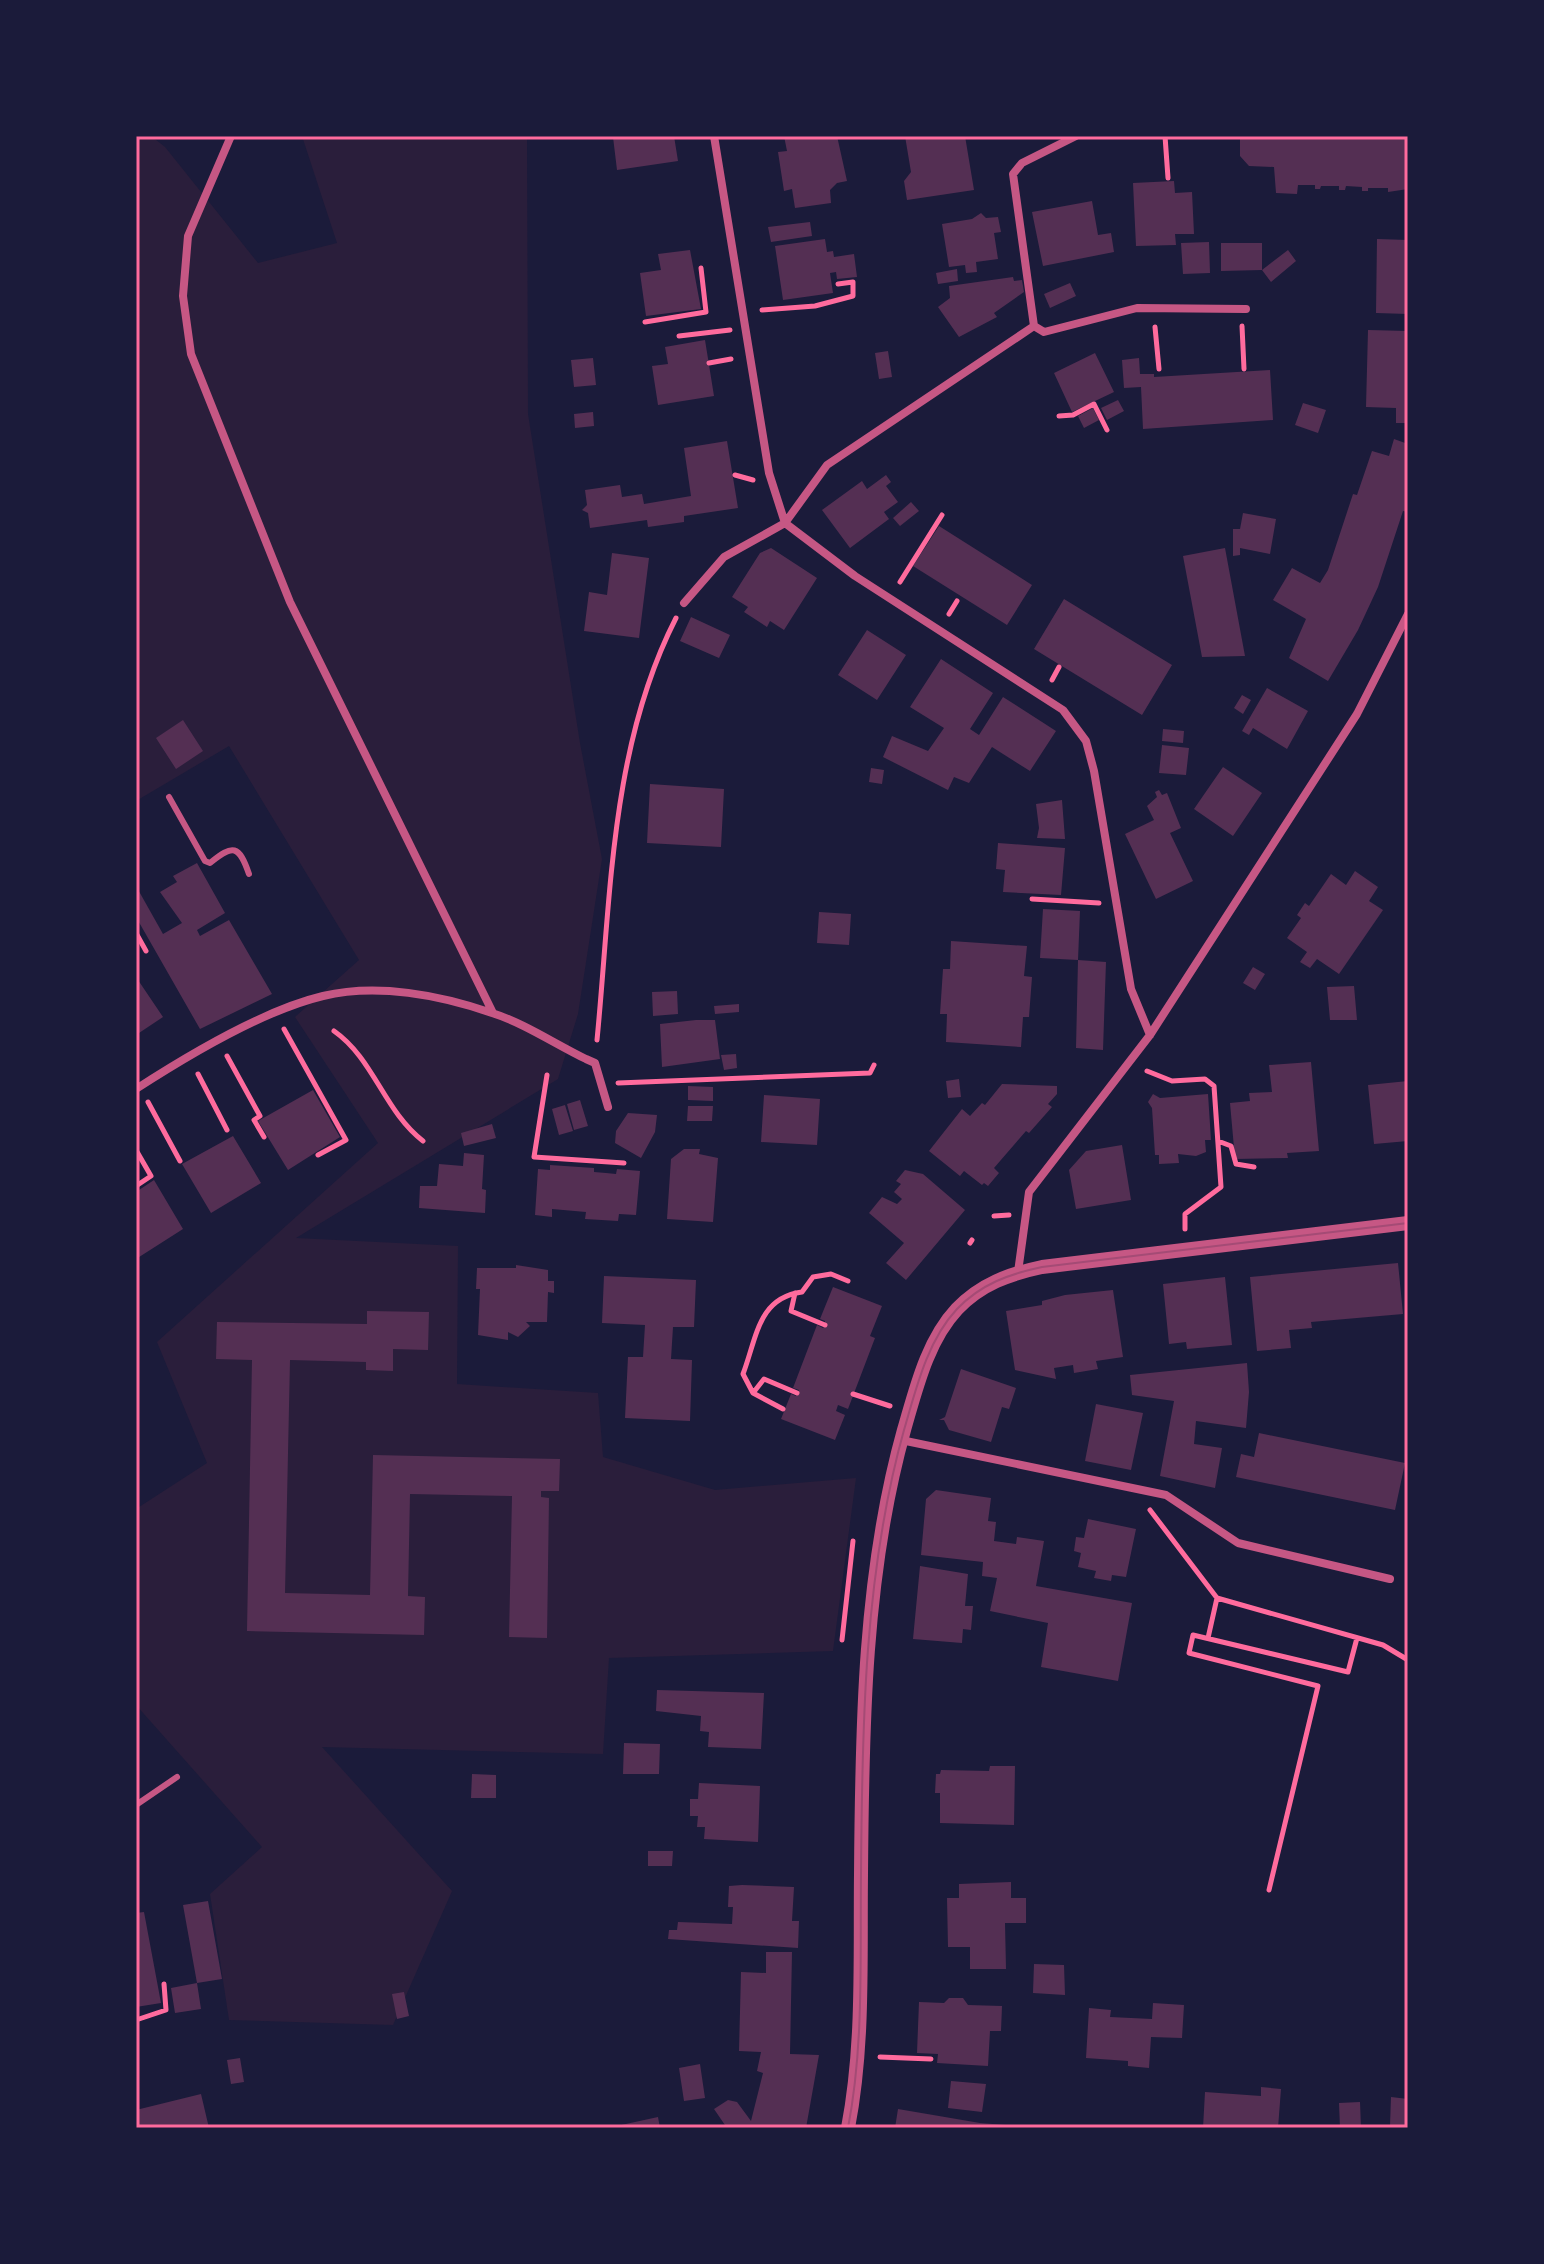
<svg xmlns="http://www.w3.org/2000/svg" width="1544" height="2264" font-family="'Noto Serif',serif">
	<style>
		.green { fill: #2a1e3b }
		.building { fill: #542f53 }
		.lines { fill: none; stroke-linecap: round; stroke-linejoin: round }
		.path { stroke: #ff6b9d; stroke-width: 5 }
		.service { stroke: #c65784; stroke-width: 6 }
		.minor { stroke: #c65784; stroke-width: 8 }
		.tertiary { stroke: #c65784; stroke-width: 14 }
		.tram { stroke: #a44b75; stroke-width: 2 }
		.neatline { fill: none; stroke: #ff6b9d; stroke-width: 3 }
	</style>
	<rect width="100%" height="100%" fill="#1b1b3a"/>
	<!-- green -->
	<path class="green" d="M136 136H151L165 147 258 263 337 243 302 136H527L528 414 580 743 602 859 578 1014 558 1079 296 1238 458 1246 457 1384 598 1393 603 1457 715 1490 856 1478 833 1651 609 1658 603 1754 322 1747 452 1891 393 2025 229 2020 210 1894 262 1847 136 1705V1509L207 1463 157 1342 378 1143 295 1017 359 960 229 746 136 801Z"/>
	<!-- building -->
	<path class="building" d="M620 136H674L678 161 617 170 613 137Z
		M784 136H837L847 181 837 183 830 190 831 203 795 208 792 189 784 191 778 152 787 151Z
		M905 136H965L974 190 907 200 904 181 911 172Z
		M1240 136H1408V189L1388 192V188H1368V191H1362V187L1346 186 1345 190H1339V186H1321L1320 189H1315V185H1298L1297 194 1276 193 1274 167 1249 166 1240 156Z
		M1174 181 1175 193 1192 192 1194 234H1175L1176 245 1136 246 1133 183Z
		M1092 201 1098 235 1111 233 1114 252 1043 266 1032 212Z
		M981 213 986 218 998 217 1001 232 994 233 998 259 976 262 977 272 966 273 965 265 949 267 942 224 972 219Z
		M810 222 812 236 771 242 768 227Z
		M825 239 827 252 833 251 834 257 854 254 857 277 837 279 836 272 830 273 833 293 783 300 775 246Z
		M1377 239 1408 240V314L1376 313Z
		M1209 242 1210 273 1183 274 1181 243Z
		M1221 243H1262V270L1288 250 1296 261 1271 282 1262 270 1221 271Z
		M690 250 701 309 646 316 640 273 661 270 658 254Z
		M957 269 958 281 938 284 936 273Z
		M1013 277 1014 281 1022 280 1024 292 994 313 997 317 959 337 938 307 950 298 949 286Z
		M1070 283 1076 296 1050 308 1044 294Z
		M1368 330 1408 331V423H1396V408L1366 407Z
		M705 340 714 396 658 405 652 366 668 364 665 347Z
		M888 351 892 377 879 379 875 353Z
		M1095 353 1114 392 1072 412 1054 373Z
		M593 358 596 385 574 387 571 360Z
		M1139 358 1140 374H1154V377L1270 370 1273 420 1143 429 1141 387 1124 388 1122 360Z
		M1118 400 1124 411 1107 420 1101 408Z
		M1303 403 1326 410 1318 433 1295 425Z
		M1093 408 1099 420 1084 428 1078 416Z
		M593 412 594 426 575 428 574 414Z
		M1394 439 1408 444V512L1403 511 1378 587 1358 630 1328 681 1289 658 1306 619 1273 600 1292 568 1320 583 1328 570 1353 494 1357 495 1372 451 1389 456Z
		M727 441 738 508 684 516V522L648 527 647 520 590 528 588 513 582 510 587 505 585 490 620 485 622 497 642 494 644 504 691 496 684 448Z
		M886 475 891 482 886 486 898 502 884 512 889 519 850 548 822 510 862 481 867 489Z
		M911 502 919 511 900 526 893 518Z
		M1243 513 1276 519 1270 554 1240 548V555L1233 556V529H1240Z
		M939 526 1032 585 1007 625 913 566Z
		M771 548 817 578 784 630 770 621 767 627 744 612 748 607 732 597 760 553Z
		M1225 548 1245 656 1202 657 1183 556Z
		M612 553 649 558 639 638 584 631 589 592 607 595Z
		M1064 599 1172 665 1142 715 1034 649Z
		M691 617 730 635 719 658 680 641Z
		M867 630 906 655 877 700 838 675Z
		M941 659 993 693 970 729 979 735 1003 697 1056 731 1030 771 992 747 969 783 954 777 948 790 883 757 892 736 928 751 944 728 910 707Z
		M1267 688 1308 711 1287 749 1253 728 1249 735 1242 731Z
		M1242 695 1251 700 1243 714 1234 708Z
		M183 720 203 751 176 769 156 738Z
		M1163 729 1184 731 1183 743 1162 741Z
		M1162 745 1189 748 1186 775 1159 773Z
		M1223 767 1262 793 1233 836 1194 809Z
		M871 768 884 770 882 784 869 782Z
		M650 784 724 789 721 847 647 843Z
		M1159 790 1162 795 1167 793 1181 828 1170 833 1193 881 1156 899 1125 834 1154 820 1147 806 1157 797 1155 792Z
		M1062 800 1065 839 1037 838 1039 828 1036 804Z
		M998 843 1065 848 1061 895 1003 892 1005 870 996 869Z
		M197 863 225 913 197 930 200 936 229 920 272 994 200 1029 136 917V886L163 934 182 923 160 892 177 882 173 876Z
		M1355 871 1378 887 1369 901 1383 910 1339 974 1317 959 1310 968 1300 962 1307 952 1287 938 1301 918 1297 915 1305 903 1309 906 1331 874 1346 885Z
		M1043 909 1080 911 1078 960 1106 962 1103 1050 1076 1048 1078 960 1040 958Z
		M819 912 851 914 849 945 817 943Z
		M951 941 1027 946 1024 976 1032 977 1029 1017H1023L1021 1047 946 1042 947 1014H940L943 969H950Z
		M1253 967 1265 974 1255 990 1243 983Z
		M136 977 163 1017 136 1035Z
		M1354 986 1357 1020H1330L1327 987Z
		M677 991 678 1014 653 1016 652 992Z
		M739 1004V1012L715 1014 714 1006Z
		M696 1020H715L720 1059 662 1067 660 1024Z
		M736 1054 737 1068 724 1070 721 1055Z
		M1311 1062 1319 1151 1287 1153 1288 1158 1235 1159 1230 1103 1250 1101 1249 1093 1272 1092 1269 1065Z
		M959 1079 961 1097 948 1098 946 1081Z
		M1408 1081V1141L1374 1144 1368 1085Z
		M1002 1084 1057 1086V1094L1048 1104 1052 1107 1029 1133 1026 1131 994 1168 999 1173 988 1186 984 1183 982 1185 964 1171 960 1176 929 1151 962 1109 970 1116 982 1103 985 1105Z
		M688 1086 713 1087V1101L688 1100Z
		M313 1090 340 1137 288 1170 258 1121Z
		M1153 1094 1160 1098 1208 1094 1211 1140H1205L1206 1152 1196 1156 1178 1154 1179 1163 1159 1164V1155H1155L1152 1108 1148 1102Z
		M764 1095 820 1099 817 1145 761 1142Z
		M580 1100 588 1126 574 1130 567 1104Z
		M565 1105 573 1131 559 1135 552 1109Z
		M688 1106H713L712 1121H687Z
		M628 1113 657 1115 655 1132 641 1158 615 1143 616 1131Z
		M492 1124 496 1138 464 1146 461 1133Z
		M233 1136 261 1183 211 1213 182 1164Z
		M1122 1145 1131 1200 1076 1209 1069 1170 1086 1151Z
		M684 1149H700L699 1154 718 1158 713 1222 667 1219 671 1159Z
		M464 1153 484 1155 482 1189 486 1190 485 1213 419 1208 420 1186H437L439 1164 463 1166Z
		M550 1165 594 1168V1172L606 1173 616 1174 617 1169 640 1171 636 1215 619 1214 618 1221 585 1219 586 1212 552 1209V1217L535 1215 538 1169 550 1170Z
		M905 1170 923 1174 965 1210 906 1280 886 1263 904 1243 869 1213 882 1197 897 1204 902 1199 894 1192 901 1184 896 1181Z
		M154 1180 183 1229 136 1259V1192Z
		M1398 1263 1403 1314 1311 1322 1312 1328 1289 1330 1291 1348 1257 1351 1250 1277Z
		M516 1265 548 1270V1281H554V1293L548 1292 547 1322H526L530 1326 518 1337 508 1332V1340L478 1335 480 1289H476L477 1268H516Z
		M604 1276 696 1280 694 1327H673L671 1359 692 1360 690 1421 625 1418 628 1357H643L645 1325 602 1323Z
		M1225 1277 1232 1345 1187 1349 1186 1342 1169 1344 1163 1284Z
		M833 1287 882 1306 870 1336 875 1338 848 1409 838 1405 836 1411 845 1415 835 1440 781 1419 791 1394 796 1396 799 1390 793 1388 817 1325 823 1328 825 1325V1321L820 1319Z
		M1113 1290 1123 1357 1096 1361 1098 1369 1074 1373 1073 1365 1054 1368 1056 1379 1015 1370 1006 1311 1042 1305V1301L1065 1295Z
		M367 1311 429 1312 428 1350 393 1349V1371L366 1370V1362L290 1360 285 1593 370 1595 373 1455 560 1459 559 1491H541V1497L549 1498 547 1638 509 1637 512 1496 410 1494 408 1596 425 1597 424 1635 247 1631 252 1360 216 1359 217 1322 367 1324Z
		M1247 1363 1249 1392 1246 1428 1196 1421 1194 1444 1222 1448 1215 1488 1160 1476 1174 1401 1132 1395 1130 1375Z
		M961 1369 1016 1388 1009 1409 1002 1407 991 1442 949 1430 944 1420H939L945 1417Z
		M1096 1404 1143 1413 1131 1470 1085 1461Z
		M1259 1433 1405 1463 1395 1510 1236 1477 1241 1454 1254 1457Z
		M936 1490 991 1498 988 1521 996 1522 994 1541 1016 1544 1017 1537 1044 1541 1036 1586 1132 1603 1118 1681 1041 1667 1048 1623 990 1611 997 1578 982 1576 983 1562 921 1555 926 1499Z
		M1088 1519 1136 1529 1126 1577 1112 1575 1111 1581 1094 1578 1096 1571 1078 1567 1081 1553 1074 1551 1076 1537 1084 1538Z
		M920 1566 968 1574 965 1606H973L971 1630 963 1629 962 1643 913 1639Z
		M657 1690 764 1693 761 1749 708 1747 709 1732 700 1731 701 1716 656 1711Z
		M624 1743 660 1744 659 1774H623Z
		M990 1766H1015L1014 1825 940 1823V1793H935L936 1774H940L941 1770 989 1771Z
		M472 1774 496 1775V1798H471Z
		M699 1783 760 1786 758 1842 704 1839 705 1827H697L698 1816H690V1799H698Z
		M648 1851H673L672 1866H648Z
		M1011 1882V1898H1026V1923H1005L1006 1969H970V1947H948L947 1898H959V1884Z
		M742 1885 794 1887 792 1921H799L798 1948 668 1939 669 1930H677L678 1922 732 1924 733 1907H728L729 1886Z
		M208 1901 222 1979 197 1983 183 1905Z
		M144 1912 161 2003 136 2007V1913Z
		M766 1952H792L790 2054 819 2055 806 2128H727L714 2109 728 2100 737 2102 751 2121 763 2073 757 2071 761 2052 739 2051 741 1972 766 1973Z
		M1034 1964 1064 1965 1065 1995 1033 1993Z
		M197 1983 201 2009 175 2013 171 1988Z
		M404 1992 409 2016 397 2019 392 1994Z
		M949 1998H963L968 2005 1002 2006 1001 2031H990L988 2066 937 2063 938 2054 917 2053 919 2002 944 2003Z
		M1153 2003 1184 2005 1182 2038 1151 2037 1149 2068 1128 2066V2061L1086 2058 1089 2008 1111 2010 1110 2017 1152 2019Z
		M240 2058 244 2082 231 2084 227 2060Z
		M700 2064 705 2098 684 2101 679 2068Z
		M951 2081 986 2084 982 2112 948 2108Z
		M1261 2087 1281 2089 1278 2128H1203L1205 2092 1261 2096Z
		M201 2094 209 2128H136V2110Z
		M1391 2097 1408 2099 1405 2128 1390 2126Z
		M1360 2102 1361 2128H1340L1339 2103Z
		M898 2109 980 2123 1041 2128H895Z
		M658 2117 660 2128H612V2127Z"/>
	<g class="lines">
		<!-- path -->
		<path class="path" d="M1165 136 1168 178
			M762 310 815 306 853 296V282L838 284
			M645 322 706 312 701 268
			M1242 326 1244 369
			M1155 327 1159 369
			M679 336 730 330
			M709 363 731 359
			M1059 416 1073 415 1094 404 1107 430
			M735 475 753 480
			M900 582 942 515
			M949 614 957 601
			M1052 680 1059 667
			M1032 899 1099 903
			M136 933 146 951
			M284 1029 346 1140 318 1155
			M334 1031C374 1059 384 1111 423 1141
			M597 1040C611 898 610 747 676 618
			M227 1056 260 1116 254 1120 264 1137
			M1147 1071 1172 1081 1205 1079 1214 1086 1221 1187 1185 1214V1229
			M198 1074 227 1130
			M547 1075 534 1157 624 1163
			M618 1083 870 1073 874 1065
			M148 1102 180 1161
			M1218 1141 1231 1146 1236 1164 1254 1167
			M136 1150 151 1176 136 1186
			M994 1216 1009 1215
			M970 1243 972 1240
			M795 1293 791 1311 825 1325
			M753 1393 764 1379 797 1393
			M853 1394 890 1406
			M783 1409 753 1393 743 1374C757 1337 758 1298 802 1292L813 1277 831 1274 848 1281
			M1150 1510 1217 1598 1383 1645 1408 1660
			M1208 1638 1217 1598
			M842 1640 853 1541
			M1269 1890 1318 1686 1189 1653 1193 1635 1348 1672 1357 1638
			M136 2020 166 2010 164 1984
			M880 2057 931 2059"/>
		<!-- service -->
		<path class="service" d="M169 797 205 861 210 863C233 844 239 845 249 874
			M136 1805 177 1777"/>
		<!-- minor -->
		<path class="minor" d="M231 136 188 236 183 296 191 354 290 602 493 1013
			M714 136 769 473 785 523 855 576 1063 710 1086 741 1094 771 1131 989 1150 1035
			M1034 326 1013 174 1022 163 1076 136
			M684 603 724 557 785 523 827 465 1034 326 1044 332 1137 308 1246 309
			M136 1089C187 1056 264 1010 323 996 377 983 440 995 492 1013 524 1023 555 1044 586 1059L595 1063 608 1107
			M1018 1272 1029 1192 1150 1035 1357 714 1408 614
			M901 1440 1166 1495 1238 1543 1390 1579"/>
		<!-- tertiary -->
		<path class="tertiary" d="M848 2128C864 2045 860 1959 861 1875 862 1727 864 1573 904 1430 916 1389 927 1341 957 1309 981 1284 1009 1274 1042 1267L1408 1223"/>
		<!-- tram -->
		<path class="tram" d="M848 2128C864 2045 860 1959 861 1875 862 1727 864 1573 904 1430 916 1389 927 1341 957 1309 981 1284 1009 1274 1042 1267L1408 1223"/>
	</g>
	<!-- border -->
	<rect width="1544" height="2264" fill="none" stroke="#1b1b3a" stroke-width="276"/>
	<rect x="138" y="138" width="1268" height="1988" class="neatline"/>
</svg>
